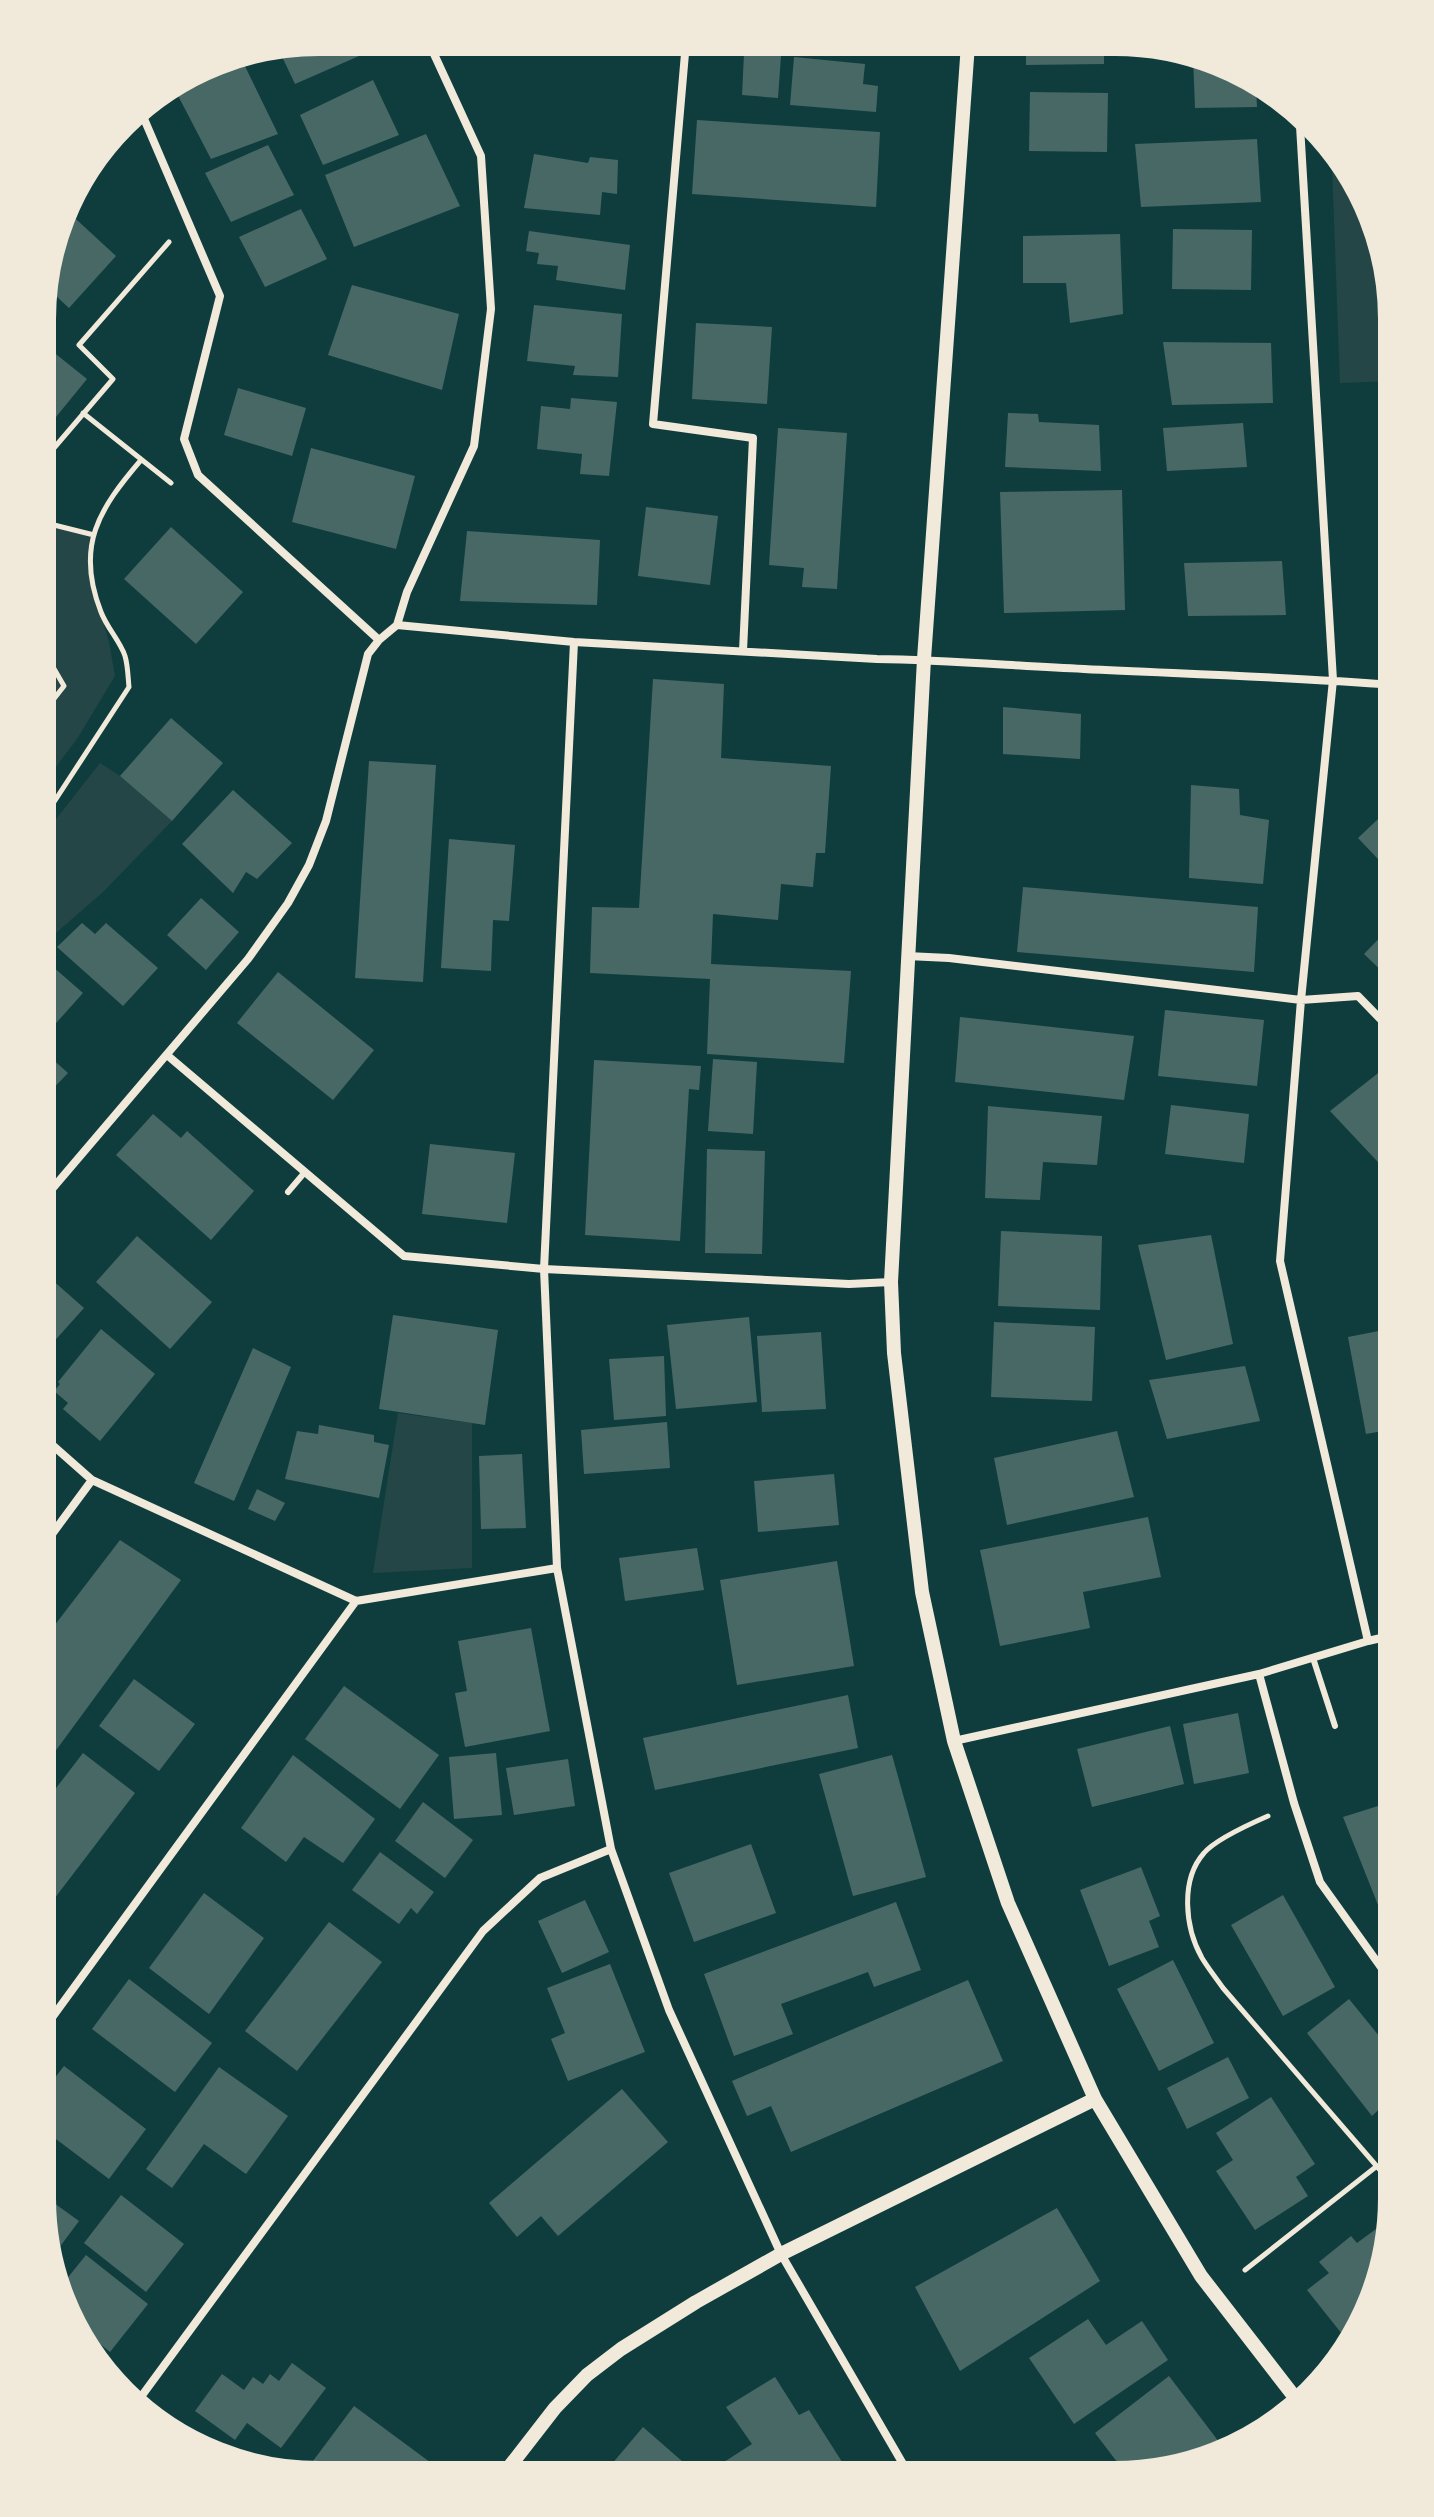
<svg xmlns="http://www.w3.org/2000/svg" width="1434" height="2517" font-family="Figtree,sans-serif">
	<style>
		.green { fill: #244646 }
		.building { fill: #486865 }
		.lines { fill: none; stroke-linecap: round; stroke-linejoin: round }
		.path { stroke: #f1e9da; stroke-width: 5 }
		.service { stroke: #f1e9da; stroke-width: 6 }
		.minor { stroke: #f1e9da; stroke-width: 8 }
		.tertiary { stroke: #f1e9da; stroke-width: 14 }
		.rim { fill: none; stroke: #f1e9da; stroke-width: 4 }
	</style>
	<rect width="100%" height="100%" fill="#0f3d3e"/>
	<!-- green -->
	<path class="green" d="M1332 165H1336L1379 229 1394 319V381L1340 383Z
		M42 522 94 535 90 577 109 642 115 676 77 739 42 785Z
		M100 763 120 776 172 821 102 893 42 945V837Z
		M398 1413 472 1423V1568L373 1573Z"/>
	<!-- building -->
	<path class="building" d="M319 40H350L359 56 295 84 278 48Z
		M1026 44 1104 45V64L1026 65Z
		M744 54 781 56 778 98 742 95Z
		M240 56 278 134 211 159 173 86 213 61Z
		M794 57 865 64 863 84 878 86 876 112 790 105Z
		M1193 57 1256 88 1257 107 1195 108Z
		M373 80 399 135 323 165 300 115Z
		M1030 92 1108 93 1107 152 1029 151Z
		M697 120 880 132 876 207 692 194Z
		M426 134 460 206 354 247 325 175Z
		M1257 139 1261 202 1141 207 1135 144Z
		M268 145 294 195 231 222 205 173Z
		M534 154 588 163 590 157 618 160 617 194 602 192 600 215 524 208Z
		M65 209 116 256 69 308 42 283Z
		M301 209 327 259 265 287 239 237Z
		M1173 229 1252 230 1251 290 1172 289Z
		M529 231 630 245 625 290 556 280 558 266 537 264 539 253 526 251Z
		M1120 234 1123 314 1070 323 1066 283H1023V236Z
		M352 285 459 314 442 390 328 355Z
		M534 305 622 314 618 377 573 375 575 366 527 361Z
		M696 323 772 327 767 404 692 399Z
		M1163 342 1271 343 1273 403 1172 405Z
		M42 343 87 379 47 428 42 424Z
		M238 388 306 408 292 456 224 435Z
		M571 398 617 402 609 476 580 474 582 454 537 449 541 406 570 409Z
		M1008 413 1038 414 1039 422 1099 425 1101 471 1005 467Z
		M1243 423 1247 467 1167 471 1163 428Z
		M778 428 847 433 837 589 802 587 804 568 769 565Z
		M311 448 415 476 396 549 292 522Z
		M1122 490 1125 610 1004 613 1000 492Z
		M646 507 718 516 710 585 638 576Z
		M171 527 243 592 196 644 124 579Z
		M467 531 600 540 597 605 460 601Z
		M1282 561 1286 615 1188 616 1184 563Z
		M653 679 724 684 721 758 831 766 825 853H816L813 887 781 884 778 920 713 914 711 964 851 971 844 1063 707 1054 710 979 590 973 592 907 639 908Z
		M1003 707 1081 714 1080 759 1003 754Z
		M171 718 223 763 172 821 120 776Z
		M369 761 436 765 423 982 355 978Z
		M1191 785 1239 789 1240 815 1269 820 1263 884 1189 878Z
		M233 790 292 843 257 879 246 872 233 893 182 844Z
		M1394 804V876L1358 838Z
		M449 839 515 845 509 921 493 920 491 971 441 968Z
		M1023 887 1258 907 1254 972 1017 952Z
		M201 898 239 932 206 970 167 935Z
		M82 923 95 934 106 923 158 968 123 1006 57 947Z
		M1394 923V983L1364 954Z
		M44 959 83 993 49 1031 41 1025 42 962Z
		M278 972 374 1050 333 1100 237 1023Z
		M1165 1010 1264 1020 1257 1086 1158 1076Z
		M960 1017 1134 1036 1124 1100 955 1082Z
		M41 1049 68 1073 41 1101Z
		M713 1059 757 1062 753 1134 708 1131Z
		M594 1060 701 1066 699 1090 689 1089 680 1241 585 1235Z
		M1382 1070 1394 1084V1174L1391 1176 1330 1111Z
		M1171 1105 1249 1114 1244 1163 1165 1154Z
		M988 1106 1102 1116 1097 1165 1043 1162 1040 1200 985 1198Z
		M153 1114 181 1138 187 1131 254 1191 211 1240 116 1155Z
		M430 1144 515 1153 507 1223 422 1214Z
		M707 1149 765 1151 762 1254 705 1253Z
		M1001 1231 1102 1236 1100 1310 998 1306Z
		M1211 1235 1233 1344 1166 1360 1138 1245Z
		M137 1236 212 1302 170 1349 96 1282Z
		M41 1270 84 1308 41 1356Z
		M393 1315 498 1330 485 1425 379 1409Z
		M749 1317 757 1402 676 1409 667 1325Z
		M994 1322 1095 1327 1092 1401 991 1397Z
		M1394 1328V1429L1366 1434 1348 1337Z
		M101 1329 155 1374 100 1441 63 1409 68 1403 54 1391 60 1384 58 1382Z
		M821 1332 826 1409 762 1412 757 1336Z
		M253 1348 291 1367 234 1501 194 1483Z
		M664 1356 666 1416 614 1420 609 1359Z
		M1245 1366 1260 1421 1167 1439 1149 1380Z
		M667 1422 670 1468 584 1474 581 1430Z
		M319 1425 374 1435V1442L389 1445 379 1498 285 1479 297 1431 318 1434Z
		M1117 1431 1134 1497 1007 1525 994 1458Z
		M522 1454 526 1528 481 1529 479 1456Z
		M834 1474 839 1525 758 1532 754 1481Z
		M257 1489 285 1503 275 1521 248 1509Z
		M1148 1517 1161 1577 1083 1592 1090 1628 1000 1646 980 1550Z
		M120 1540 181 1580 43 1768 41 1767V1643Z
		M697 1548 704 1590 625 1601 619 1558Z
		M837 1561 854 1666 737 1685 720 1580Z
		M531 1628 550 1731 465 1747 455 1693 467 1691 458 1641Z
		M134 1679 195 1724 159 1771 99 1726Z
		M344 1686 439 1755 400 1809 305 1739Z
		M848 1695 858 1748 655 1790 643 1738Z
		M1238 1713 1249 1773 1194 1784 1183 1724Z
		M1170 1726 1184 1784 1092 1807 1077 1749Z
		M83 1753 135 1793 51 1903 40 1895V1809Z
		M496 1753 502 1815 454 1819 449 1757Z
		M293 1755 375 1819 343 1863 304 1837 286 1862 241 1828Z
		M892 1755 926 1877 853 1896 819 1774Z
		M568 1759 575 1806 514 1815 506 1768Z
		M1394 1801 1393 1896 1378 1905 1343 1817Z
		M423 1802 473 1840 445 1878 395 1841Z
		M751 1844 776 1913 694 1942 669 1873Z
		M380 1852 434 1892 417 1914 411 1908 399 1924 352 1890Z
		M1141 1867 1160 1916 1149 1921 1159 1947 1109 1966 1080 1890Z
		M204 1893 264 1938 209 2014 149 1968Z
		M1283 1895 1335 1987 1283 2016 1231 1925Z
		M585 1900 609 1952 562 1973 538 1921Z
		M896 1902 921 1970 874 1987 868 1972 781 2004 793 2034 734 2056 704 1974Z
		M329 1922 382 1962 297 2071 245 2031Z
		M1173 1960 1214 2043 1159 2071 1117 1989Z
		M610 1964 645 2052 568 2081 551 2039 565 2033 547 1988Z
		M129 1979 212 2043 175 2092 92 2029Z
		M968 1980 1003 2061 791 2152 771 2106 747 2116 732 2081Z
		M1349 1999 1393 2053V2096L1372 2116 1307 2033Z
		M1228 2057 1249 2098 1187 2129 1167 2088Z
		M64 2066 146 2129 109 2179 40 2127V2097Z
		M219 2067 288 2116 246 2174 204 2144 172 2188 146 2169Z
		M622 2089 668 2142 558 2236 541 2216 517 2237 489 2203Z
		M1271 2097 1315 2164 1296 2177 1308 2196 1255 2230 1216 2171 1233 2160 1216 2133Z
		M40 2193 79 2221 50 2260 40 2198Z
		M121 2195 184 2244 146 2292 84 2243Z
		M1057 2208 1100 2281 960 2371 915 2287Z
		M1380 2226 1389 2237 1373 2304 1350 2344 1307 2290 1329 2273 1319 2262 1351 2236 1357 2243Z
		M86 2255 148 2304 110 2352 74 2323 57 2291Z
		M1088 2319 1106 2345 1142 2321 1168 2360 1074 2424 1029 2358Z
		M292 2363 326 2388 281 2448 247 2423 235 2440 195 2411 222 2374 244 2390 253 2377 263 2384 270 2374 279 2381Z
		M1169 2376 1219 2442 1189 2465 1127 2475 1095 2433Z
		M775 2377 799 2415 809 2410 851 2476H732L724 2462 752 2444 726 2407Z
		M354 2406 438 2468 433 2475H331L313 2461Z
		M643 2427 699 2476H624L611 2465Z"/>
	<g class="lines">
		<!-- path -->
		<path class="path" d="M83 413 171 483
			M42 462 113 379 79 345 169 242
			M42 522 94 535
			M42 714 64 686 42 648
			M42 817 54 802 129 687C128 678 128 666 125 656 120 641 107 628 101 612 75 546 99 509 141 460
			M1268 1816C1252 1823 1215 1840 1204 1853 1180 1880 1185 1928 1202 1958 1208 1968 1216 1978 1223 1988L1393 2185
			M1245 2270 1377 2166"/>
		<!-- service -->
		<path class="service" d="M288 1192 305 1172
			M1313 1658 1335 1726"/>
		<!-- minor -->
		<path class="minor" d="M686 42 653 424 753 438 743 651
			M139 107 220 296 184 439 198 475 379 640
			M1299 109 1333 680 1301 1000 1280 1261 1368 1641
			M397 625 574 642 877 659C946 660 1015 666 1084 669 1187 674 1291 677 1394 685
			M574 642 544 1269 557 1568 611 1849 669 2010 781 2254 910 2476
			M907 956 949 958 1301 1000 1358 996 1394 1033
			M167 1055 404 1256 544 1269 849 1284 891 1282
			M41 1202 248 959 288 903 309 865 326 821 368 654 379 640 397 625 407 592 474 446 491 309 481 156 428 41
			M41 1435 92 1480 356 1601 557 1568
			M41 1549 92 1480
			M1259 1674 1294 1803 1320 1882 1393 1984
			M954 1741 1259 1674 1368 1641 1394 1635
			M40 2034 356 1601
			M135 2405 483 1931 540 1878 611 1849"/>
		<!-- tertiary -->
		<path class="tertiary" d="M968 44 924 659 891 1282 894 1353 922 1592 954 1741 1008 1903 1095 2099 1201 2276 1300 2404
			M503 2475 555 2408 587 2375 621 2349 696 2302 781 2254 1095 2099"/>
	</g>
	<!-- crop -->
	<path d="M0 0H1434V2517H0ZM319 54H1115A265 265 0 0 1 1380 319V2198A265 265 0 0 1 1115 2463H319A265 265 0 0 1 54 2198V319A265 265 0 0 1 319 54Z" fill="#f1e9da" fill-rule="evenodd"/>
	<path class="rim" d="M319 54H1115A265 265 0 0 1 1380 319V2198A265 265 0 0 1 1115 2463H319A265 265 0 0 1 54 2198V319A265 265 0 0 1 319 54Z"/>
</svg>
